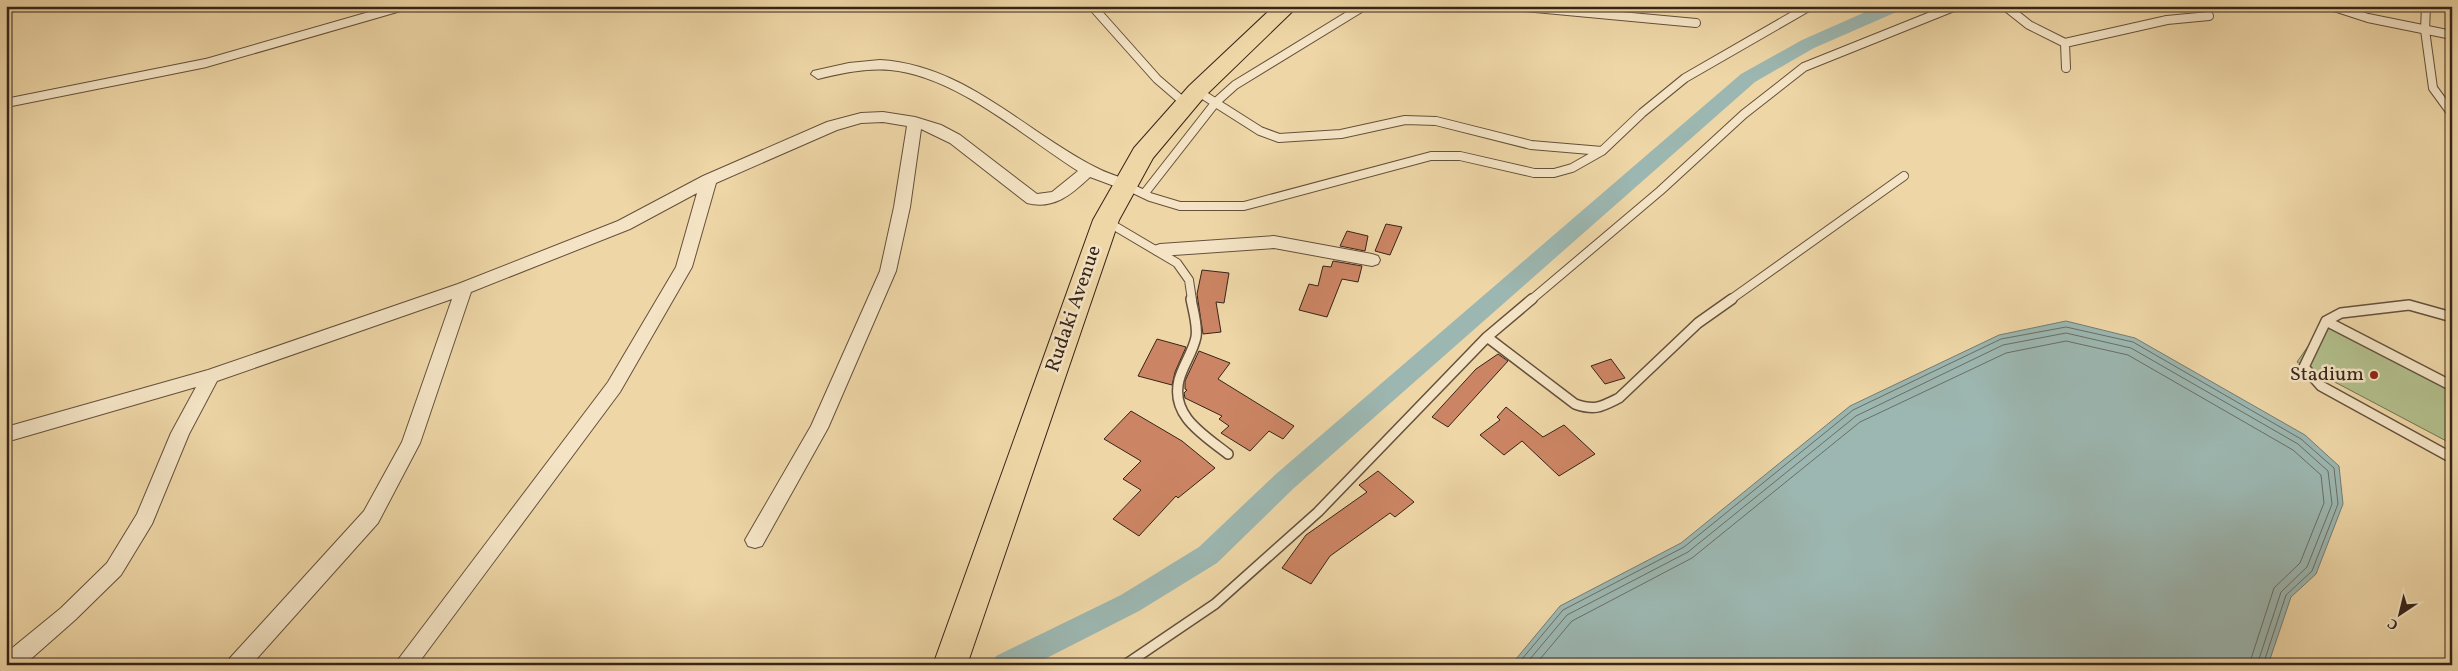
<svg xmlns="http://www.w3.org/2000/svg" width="2458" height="671" font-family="Vollkorn,serif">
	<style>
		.green { fill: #b2bf8c; stroke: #747252 }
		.water { fill: #9cb7b1; stroke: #747c74 }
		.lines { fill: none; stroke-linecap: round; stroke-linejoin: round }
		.shore { stroke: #6a6e65; stroke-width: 1 }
		.canal { fill: #9cb7b1; fill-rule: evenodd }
		.building { fill: #cc8564; stroke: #372419 }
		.lane-far1-casing { stroke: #65503c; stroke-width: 10 }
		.lane-casing { stroke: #65503c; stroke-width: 12 }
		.street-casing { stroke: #65503c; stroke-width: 2 }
		.highway-casing { stroke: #372419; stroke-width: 2 }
		.lane-far1 { stroke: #f4e4c5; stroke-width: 8 }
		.lane { stroke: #f4e4c5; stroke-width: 9 }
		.street { fill: #f4e4c5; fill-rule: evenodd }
		.highway { fill: #eed6a6; fill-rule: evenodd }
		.poi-dot { fill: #8f2418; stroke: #f4e4c5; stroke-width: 2 }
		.labels { text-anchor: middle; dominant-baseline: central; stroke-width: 5; stroke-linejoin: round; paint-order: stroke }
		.street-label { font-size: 20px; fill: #372419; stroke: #f4e4c5 }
		.poi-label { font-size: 20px; fill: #372419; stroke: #f4e4c5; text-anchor: end }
	</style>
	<rect width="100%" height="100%" fill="#eed6a6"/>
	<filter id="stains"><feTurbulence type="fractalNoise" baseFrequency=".004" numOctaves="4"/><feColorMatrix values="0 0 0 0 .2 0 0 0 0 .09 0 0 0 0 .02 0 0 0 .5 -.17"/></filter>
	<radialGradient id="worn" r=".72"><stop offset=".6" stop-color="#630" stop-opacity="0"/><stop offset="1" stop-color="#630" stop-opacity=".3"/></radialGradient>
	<!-- green -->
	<path class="green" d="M2325 322 2452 387V444L2297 362Z"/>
	<!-- water -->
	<path class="water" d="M2066 321 2135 338 2305 435 2339 466 2343 504 2316 574 2291 597 2268 665H1511L1560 606 1681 543 1850 406 1999 335Z"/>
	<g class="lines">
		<!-- shore -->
		<path class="shore" d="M1517 665 1563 610 1684 547 1853 410 2001 339 2066 327 2133 342 2301 439 2334 468 2338 504 2312 571 2286 595 2263 665
			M1525 665 1567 615 1688 552 1856 416 2003 345 2066 333 2131 348 2298 444 2328 471 2332 504 2307 567 2281 592 2257 665
			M1535 665 1572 621 1692 558 1860 422 2006 353 2066 341 2128 355 2293 450 2321 475 2324 503 2300 563 2274 588 2249 665"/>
		<!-- canal -->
		<path class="canal" d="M1879 6H1904L1901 10 1814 48 1755 82 1294 488 1217 563 1139 611 1033 665H993L996 656 1121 595 1199 547 1276 474 1741 74 1802 40Z"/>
	</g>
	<!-- building -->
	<path class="building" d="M1386 224 1402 227 1390 255 1375 251Z
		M1347 231 1368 236 1365 251 1340 246Z
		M1333 261 1362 266 1358 282 1342 279 1327 317 1299 310 1309 284 1318 286 1323 266 1331 267Z
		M1202 270 1229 273 1224 303 1216 302 1221 332 1203 334 1197 294Z
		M1157 339 1186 347 1175 372 1172 385 1138 376Z
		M1199 351 1230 363 1218 379 1294 426 1283 439 1269 431 1250 451 1221 433 1229 426 1219 419 1222 416 1185 398 1184 393 1187 390 1185 389V381Z
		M1498 354 1508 361 1448 427 1432 417 1476 369Z
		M1611 359 1625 378 1605 384 1591 366Z
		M1506 407 1543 437 1564 425 1595 454 1559 476 1522 441 1504 455 1480 435 1500 420 1497 417Z
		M1131 411 1182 441 1215 468 1178 498 1176 496 1139 536 1113 519 1141 490 1123 479 1141 461 1104 439Z
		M1378 471 1414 502 1395 517 1390 513 1330 556 1311 584 1282 568 1306 535 1367 492 1359 485Z"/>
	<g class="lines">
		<!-- lane-far1 casing -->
		<g class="lane-far1-casing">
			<path id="lane-far1" d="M1092 6 1157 79 1186 104
				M1513 6 1696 23
				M2005 6 2029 25 2065 43
				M2331 6 2368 18 2452 35
				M2426 6 2425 30 2433 88 2452 114
				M2066 68 2065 43 2167 20 2209 16
				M1197 91 1260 131 1279 138 1341 134 1405 120 1436 121 1531 145 1602 151 1642 113 1685 78 1810 6
				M6 103 206 63 404 6
				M1125 185 1150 197 1180 206H1244L1431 156H1460L1534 173H1554L1572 168 1602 151
				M1144 194 1216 102 1235 85 1364 6
				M1106 221 1177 263 1189 280 1192 300
				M1531 300 1660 191 1744 114 1804 67 1956 6
				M1730 300 1904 176"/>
		</g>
		<!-- lane casing -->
		<g class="lane-casing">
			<path id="lane" d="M1191 299C1193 310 1198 326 1196 337 1193 352 1183 365 1179 380 1170 416 1204 435 1228 454
				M2452 317 2409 305 2341 313 2326 321 2304 367 2321 386 2452 458
				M2326 321 2452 386
				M1487 337 1575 404C1595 411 1601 407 1619 398L1698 323 1732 299
				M1125 665 1215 604 1318 512 1487 337 1532 299"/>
		</g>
		<!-- street casing -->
		<g class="street-casing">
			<path id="street" d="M880 60C965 65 1023 130 1095 167 1106 173 1119 177 1131 181L1133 185 1131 189 1125 190 1090 177C1072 194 1054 210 1027 203L950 143 921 129 910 207 896 271 828 428 762 546 755 548 748 546 745 540 811 426 880 271 894 207 907 126 883 122 861 123 837 130 716 183 692 267 620 392 417 665H394L608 382 676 267 697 193 630 229 471 292 420 443 378 523 251 665H227L230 658 364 511 402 442 452 299 217 381 189 434 152 524 121 575 75 620 24 665H6V653L61 608 107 563 137 514 171 433 196 387 6 442V427L208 370 458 284 618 221 703 176 827 122 861 113 883 112 915 117 941 125 960 135 1037 194 1052 192 1078 171C1023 136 956 76 890 70 866 68 842 73 818 79L811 74 813 71 849 63Z
				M1274 236 1372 254 1378 256 1380 260 1378 264 1372 266 1274 248 1160 256 1154 254 1152 250 1154 246 1160 244Z"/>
		</g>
		<!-- highway casing -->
		<g class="highway-casing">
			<path id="highway" d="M1274 6H1298L1205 96 1153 158 1119 220 967 665H933L1093 220 1134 148 1189 86Z"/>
		</g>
		<!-- lane-far1 -->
		<use href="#lane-far1" class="lane-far1"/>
		<!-- lane -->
		<use href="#lane" class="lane"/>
		<!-- street -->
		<use href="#street" class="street"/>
		<!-- highway -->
		<use href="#highway" class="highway"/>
	</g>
	<!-- markers -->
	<circle class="poi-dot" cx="2374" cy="375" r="5"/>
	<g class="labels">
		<!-- street labels -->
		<g class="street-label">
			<text transform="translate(1074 309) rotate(-71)">Rudaki Avenue</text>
		</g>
		<!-- poi labels -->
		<g class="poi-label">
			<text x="2364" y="375">Stadium</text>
		</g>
	</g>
	<!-- margin -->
	<rect width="2458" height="671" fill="none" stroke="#eed6a6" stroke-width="25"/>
	<rect x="8" y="8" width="2443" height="656" fill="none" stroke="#372419" stroke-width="2.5"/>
	<rect x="12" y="12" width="2433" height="646" fill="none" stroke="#372419"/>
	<!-- north arrow -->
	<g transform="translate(2400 614) rotate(215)" stroke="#f4e4c5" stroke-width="4" paint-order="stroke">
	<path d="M0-4L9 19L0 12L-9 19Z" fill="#372419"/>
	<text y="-8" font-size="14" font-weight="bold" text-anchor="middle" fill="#372419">С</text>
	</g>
	<rect width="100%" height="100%" filter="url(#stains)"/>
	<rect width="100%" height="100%" fill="url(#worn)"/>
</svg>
